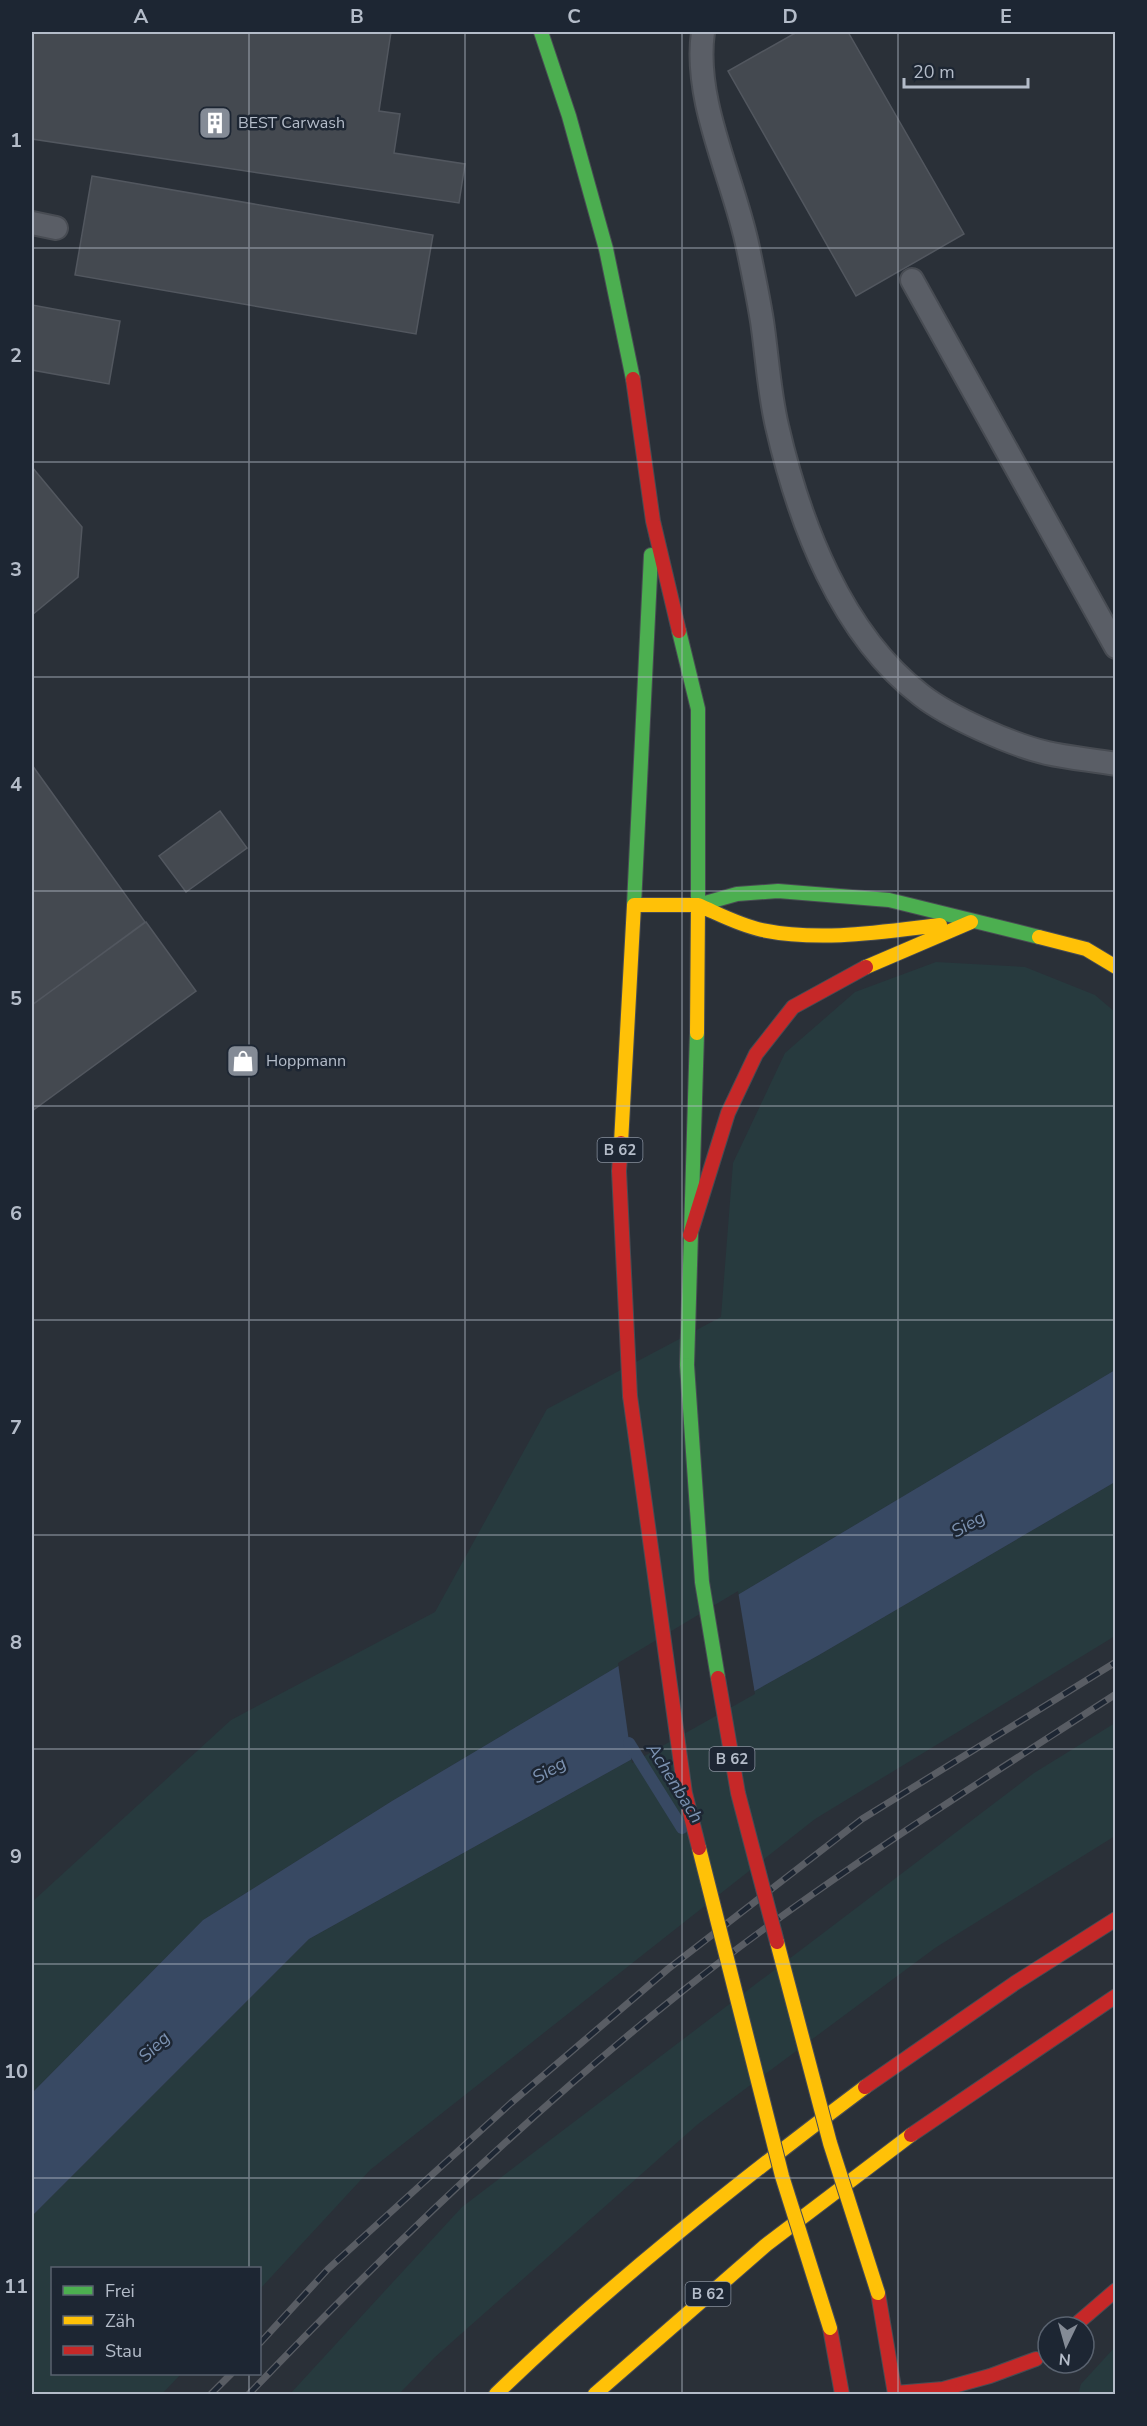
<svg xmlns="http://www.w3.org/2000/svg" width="1147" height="2426" font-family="'Nunito Sans',sans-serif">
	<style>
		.green { fill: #273a3e }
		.water { fill: #384963 }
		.pier { fill: #2a3038 }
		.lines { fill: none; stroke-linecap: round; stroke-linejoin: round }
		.stream { stroke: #384963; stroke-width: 12 }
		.building { fill: #444950; stroke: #52575f; stroke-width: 1.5 }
		.lane-casing { stroke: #484c53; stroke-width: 26 }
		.fast-casing { stroke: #484c53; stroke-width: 16 }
		.slow-casing { stroke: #484c53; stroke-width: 16 }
		.jam-casing { stroke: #484c53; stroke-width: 16 }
		.lane { stroke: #5a5e66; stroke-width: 22 }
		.fast { stroke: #4caf50; stroke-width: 14 }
		.slow { stroke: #ffc107; stroke-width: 14 }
		.jam { stroke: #c62828; stroke-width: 14 }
		.rail-casing { stroke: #595d64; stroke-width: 7 }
		.rail { stroke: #1d2633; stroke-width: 4.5; stroke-dasharray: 14; stroke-linecap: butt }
		.fast-bridge-casing { stroke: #484c55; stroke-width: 16; stroke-linecap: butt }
		.slow-bridge-casing { stroke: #484c55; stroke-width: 16; stroke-linecap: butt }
		.jam-bridge-casing { stroke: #484c55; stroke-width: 16; stroke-linecap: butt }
		.fast-bridge { stroke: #4caf50; stroke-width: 14 }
		.slow-bridge { stroke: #ffc107; stroke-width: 14 }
		.jam-bridge { stroke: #c62828; stroke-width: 14 }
		.grid { fill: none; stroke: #b4bcc9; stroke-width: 1.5; stroke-opacity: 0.55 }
		.labels { text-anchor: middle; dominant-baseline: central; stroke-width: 5; stroke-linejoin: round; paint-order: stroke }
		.shield { fill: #1d2633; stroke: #878f9c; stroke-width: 1.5 }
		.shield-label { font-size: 15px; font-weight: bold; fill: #b4bcc9 }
		.poi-label { font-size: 16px; fill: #b4bcc9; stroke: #1d2633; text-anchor: start }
		.water-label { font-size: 18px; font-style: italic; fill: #7c92b1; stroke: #1d2633 }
		.neatline { fill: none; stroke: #b4bcc9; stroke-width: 2 }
		.grid-label { font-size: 20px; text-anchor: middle; font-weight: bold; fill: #b4bcc9 }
	</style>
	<rect width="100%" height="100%" fill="#2a3038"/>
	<!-- green -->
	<path class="green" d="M936 962 1025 967 1095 995 1115 1012V1370L392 1801 203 1920 32 2093V1902L231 1720 435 1612 547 1409 721 1317 733 1163 785 1053 855 992Z
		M1115 1482V1636L815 1819 370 2170 260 2289V2268H52V2374H181L162 2394H32V2216L309 1939 819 1655Z
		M1115 1723V1836L935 1948 698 2124 435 2357 399 2394H290L462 2207 1034 1773Z
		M1115 2347V2394H1078L1081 2384Z"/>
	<!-- water -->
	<path class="water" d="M1115 1370V1482L819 1655 309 1939 32 2216V2093L203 1920 392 1801Z"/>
	<!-- pier -->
	<path class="pier" d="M738 1591 755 1694 632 1763 618 1663Z"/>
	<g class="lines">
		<!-- stream -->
		<path class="stream" d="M629 1743 682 1828"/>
	</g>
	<!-- building -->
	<path class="building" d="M32 32H391L379 111 400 114 394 153 465 164 459 203 32 139Z
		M797 32H848L964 234 856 296 728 71Z
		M92 176 433 235 416 334 75 275Z
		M32 305 120 321 109 384 32 370Z
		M32 467 82 527 78 577 32 615Z
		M32 765 145 922 32 1005Z
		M220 811 247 848 186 892 159 856Z
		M146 922 196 991 32 1111V1005Z"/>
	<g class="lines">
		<!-- lane casing -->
		<g class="lane-casing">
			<path id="lane" d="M703 32C693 102 734 179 748 248 753 272 758 296 762 321 767 355 769 392 777 426 799 522 841 634 921 695 949 717 1012 745 1047 753 1069 758 1093 760 1116 764
				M32 223 56 228
				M912 280 1116 647"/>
		</g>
		<!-- fast casing -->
		<g class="fast-casing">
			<path id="fast" d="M541 32 569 116 606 249 633 379
				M679 631 698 709V905
				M634 905 651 555
				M698 905 737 894 778 891 889 900 1039 937
				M687 1365 697 1033"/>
		</g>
		<!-- slow casing -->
		<g class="slow-casing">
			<path id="slow" d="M698 905C719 914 739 925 762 930 821 942 881 932 940 925
				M1039 937 1086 949 1116 967
				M866 967 971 922
				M621 1143 634 905H698L697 1033
				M496 2394C611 2283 737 2183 865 2087
				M595 2394 766 2245 911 2135"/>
		</g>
		<!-- jam casing -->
		<g class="jam-casing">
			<path id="jam" d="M633 379 653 521 679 631
				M621 1143 619 1171 630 1396
				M690 1235 728 1113 756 1054 793 1007 866 967
				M865 2087 1015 1983 1116 1919
				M911 2135 1116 1996
				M878 2293 895 2394
				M1073 2327 1116 2290
				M830 2328 842 2394
				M895 2393 943 2389 990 2376 1036 2359"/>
		</g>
		<!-- lane -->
		<use href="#lane" class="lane"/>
		<!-- fast -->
		<use href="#fast" class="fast"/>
		<!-- slow -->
		<use href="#slow" class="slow"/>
		<!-- jam -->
		<use href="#jam" class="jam"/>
		<!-- rail casing -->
		<g class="rail-casing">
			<path id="rail" d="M260 2343 328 2269 511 2103 668 1969 862 1819 1116 1662
				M211 2394 231 2374
				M249 2394C384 2253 527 2115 680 1993 818 1883 968 1790 1116 1694"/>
		</g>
		<!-- rail -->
		<use href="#rail" class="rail"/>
		<!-- fast-bridge casing -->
		<g class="fast-bridge-casing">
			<path id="fast-bridge" d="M687 1365 702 1582 718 1678"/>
		</g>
		<!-- slow-bridge casing -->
		<g class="slow-bridge-casing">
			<path id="slow-bridge" d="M699 1848 782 2176 830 2328
				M777 1942 830 2143 878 2293"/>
		</g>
		<!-- jam-bridge casing -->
		<g class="jam-bridge-casing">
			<path id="jam-bridge" d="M630 1396 685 1793 699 1848
				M718 1678 738 1793 777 1942"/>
		</g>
		<!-- fast-bridge -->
		<use href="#fast-bridge" class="fast-bridge"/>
		<!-- slow-bridge -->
		<use href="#slow-bridge" class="slow-bridge"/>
		<!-- jam-bridge -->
		<use href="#jam-bridge" class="jam-bridge"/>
	</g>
	<!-- grid -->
	<path class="grid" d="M249 32V2268M465 32V2394M682 32V2394M898 32V2394M32 248H1116M32 462H1116M32 677H1116M32 891H1116M32 1106H1116M32 1320H1116M32 1535H1116M32 1749H1116M32 1964H1116M32 2178H1116M249 2374V2394"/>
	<!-- icons -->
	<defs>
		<g id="building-square" transform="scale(1.725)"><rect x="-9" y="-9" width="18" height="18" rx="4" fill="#848b96" stroke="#1d2633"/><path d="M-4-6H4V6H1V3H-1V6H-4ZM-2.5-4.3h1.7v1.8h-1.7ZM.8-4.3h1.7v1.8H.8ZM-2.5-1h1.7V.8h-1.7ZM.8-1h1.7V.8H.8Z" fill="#fff"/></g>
		<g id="shop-square" transform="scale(1.725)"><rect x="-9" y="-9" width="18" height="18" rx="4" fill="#848b96" stroke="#1d2633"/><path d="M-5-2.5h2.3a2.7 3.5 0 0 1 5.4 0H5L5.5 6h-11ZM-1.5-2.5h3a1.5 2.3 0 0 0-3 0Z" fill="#fff"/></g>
	</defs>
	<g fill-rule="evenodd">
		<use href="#building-square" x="215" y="123"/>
		<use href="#shop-square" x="243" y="1061"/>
	</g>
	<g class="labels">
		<!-- shield labels -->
		<g class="shield">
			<rect x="597.5" y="1138" width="45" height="24" rx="4.5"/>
			<rect x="709.5" y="1747" width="45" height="24" rx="4.5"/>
			<rect x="685.5" y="2282" width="45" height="24" rx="4.5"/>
		</g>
		<g class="shield-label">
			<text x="620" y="1150">B 62</text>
			<text x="732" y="1759">B 62</text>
			<text x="708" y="2294">B 62</text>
		</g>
		<!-- poi labels -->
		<g class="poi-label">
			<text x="238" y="123">BEST Carwash</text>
			<text x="266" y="1061">Hoppmann</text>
		</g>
		<!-- water labels -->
		<g class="water-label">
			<text transform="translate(968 1524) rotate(-30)">Sieg</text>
			<text transform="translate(549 1770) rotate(-30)">Sieg</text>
			<text transform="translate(675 1783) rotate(58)">Achenbach</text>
			<text transform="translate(154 2047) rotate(-44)">Sieg</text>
		</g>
	</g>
	<!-- border -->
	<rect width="1147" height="2426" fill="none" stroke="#1d2633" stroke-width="66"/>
	<!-- legend -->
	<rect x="51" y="2267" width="210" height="108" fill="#1d2633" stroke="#59626f" stroke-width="1.5"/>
	<rect x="63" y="2286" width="30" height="9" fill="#4caf50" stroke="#59626f" stroke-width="1.5"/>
	<text x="105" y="2297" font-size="18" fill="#b4bcc9">Frei</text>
	<rect x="63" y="2316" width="30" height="9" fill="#ffc107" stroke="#59626f" stroke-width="1.5"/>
	<text x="105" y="2327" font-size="18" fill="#b4bcc9">Zäh</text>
	<rect x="63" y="2346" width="30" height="9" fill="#c62828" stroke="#59626f" stroke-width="1.5"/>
	<text x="105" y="2357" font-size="18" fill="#b4bcc9">Stau</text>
	<!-- north arrow -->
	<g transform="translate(1066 2345) rotate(185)"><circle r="28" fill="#1d2633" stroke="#59626f" stroke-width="1.5"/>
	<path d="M0-4.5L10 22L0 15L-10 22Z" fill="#848b96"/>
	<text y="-9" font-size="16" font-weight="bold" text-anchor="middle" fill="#b4bcc9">N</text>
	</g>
	<!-- scale -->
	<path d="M904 78v9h124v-9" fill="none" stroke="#b4bcc9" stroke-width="3"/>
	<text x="913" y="78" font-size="18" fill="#b4bcc9" stroke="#1d2633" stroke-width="4.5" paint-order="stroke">20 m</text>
	<rect x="33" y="33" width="1081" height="2360" class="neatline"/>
	<g class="grid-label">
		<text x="141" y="23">A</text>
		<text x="357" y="23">B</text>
		<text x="574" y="23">C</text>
		<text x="790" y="23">D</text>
		<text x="1006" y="23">E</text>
		<text x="16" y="147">1</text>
		<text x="16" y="362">2</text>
		<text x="16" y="576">3</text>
		<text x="16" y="791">4</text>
		<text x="16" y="1005">5</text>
		<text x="16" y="1220">6</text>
		<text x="16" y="1434">7</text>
		<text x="16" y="1649">8</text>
		<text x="16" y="1863">9</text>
		<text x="16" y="2078">10</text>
		<text x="16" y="2293">11</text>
	</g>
</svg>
